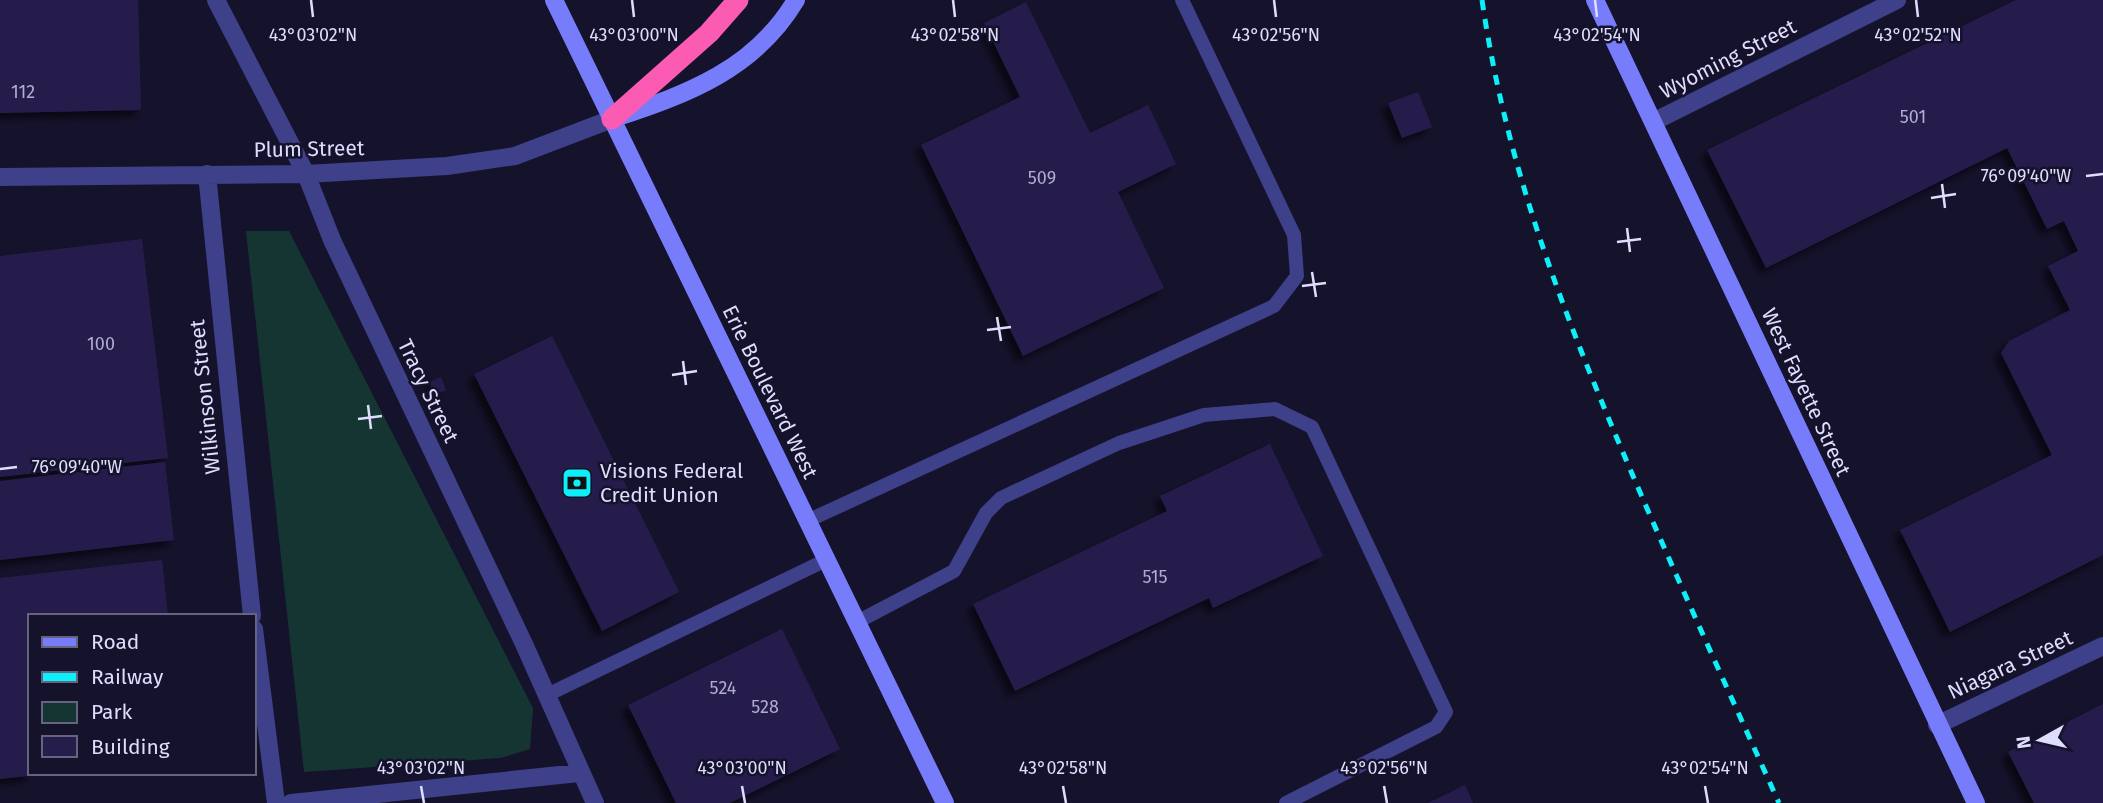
<svg xmlns="http://www.w3.org/2000/svg" width="2103" height="803" font-family="'Fira Sans',sans-serif">
	<style>
		.green { fill: #153532 }
		.building { fill: #251e4c; filter: url(#shadow) }
		.lines { fill: none; stroke-linecap: round; stroke-linejoin: round }
		.lane { stroke: #3e4089; stroke-width: 14 }
		.street { stroke: #3e4089; stroke-width: 18 }
		.secondary { stroke: #777cfb; stroke-width: 18 }
		.highway { stroke: #fb5bb2; stroke-width: 21 }
		.rail { stroke: #0ef0f9; stroke-width: 5; stroke-dasharray: 10 9; stroke-linecap: butt }
		.ticks { fill: none; stroke: #dfddfe; stroke-width: 2.5 }
		.labels { text-anchor: middle; dominant-baseline: central; stroke-width: 5; stroke-linejoin: round; paint-order: stroke }
		.number-label { font-size: 18px; fill: #b0add2 }
		.street-label { font-size: 21px; fill: #dfddfe; stroke: #15122b }
		.poi-label { font-size: 21px; fill: #dfddfe; stroke: #15122b; text-anchor: start }
		.ticks-label { font-size: 18px; text-anchor: middle; fill: #dfddfe; stroke: #15122b; stroke-width: 5; stroke-linejoin: round; paint-order: stroke }
	</style>
	<defs>
		<filter id="shadow"><feDropShadow dx="-6" dy="6" stdDeviation="3.5" flood-color="#0009"/></filter>
	</defs>
	<rect width="100%" height="100%" fill="#15122b"/>
	<!-- green -->
	<path class="green" d="M246 231H289L533 708 530 749 501 758 304 772Z"/>
	<!-- building -->
	<path class="building" d="M0 0H138L141 110 0 113Z
		M2016 0H2103V555L1950 632 1900 530 2052 455 2001 353 2009 341 2070 310 2048 266 2078 251 2064 221 2047 229 2007 148 1766 268 1707 150Z
		M1026 2 1090 133 1148 105 1176 164 1118 192 1164 288 1023 356 921 145 1020 97 984 23Z
		M1418 92 1432 127 1402 138 1388 103Z
		M142 239 168 458 0 477V256Z
		M552 336 679 592 602 631 474 374Z
		M441 377 446 390 435 395 429 382Z
		M1270 444 1323 556 1213 608 1209 598 1015 691 973 604 1167 511 1160 496Z
		M165 462 174 540 0 560V481Z
		M162 560 168 616H30V773L36 775 0 779V578Z
		M782 629 840 749 730 803H676L628 705Z
		M2103 704V803H2034L2008 752Z
		M1465 785 1473 803H1428Z"/>
	<g class="lines">
		<!-- lane -->
		<path class="lane" d="M807 521 1274 306 1297 276 1294 235 1182 0
			M857 622 954 571 986 513 1001 498 1119 443 1204 415 1275 409 1312 427 1446 712 1436 727 1286 803
			M547 695 826 560"/>
		<!-- street -->
		<path class="street" d="M216 0 306 174 332 240 524 644 595 803
			M1655 121 1897 0
			M207 174 252 616
			M0 177 306 174 447 166 515 156 612 119
			M254 629 276 803
			M1937 725 2103 646
			M291 803 579 773"/>
		<!-- secondary -->
		<path class="secondary" d="M554 0 945 803
			M1595 0 1976 803
			M615 118C688 94 755 69 796 0"/>
		<!-- highway -->
		<path class="highway" d="M612 119 709 33 738 0"/>
		<!-- rail -->
		<path class="rail" d="M1482 0C1507 170 1563 312 1630 469 1678 581 1729 692 1779 803"/>
	</g>
	<!-- ticks -->
	<path class="ticks" d="M311 0 313 17M632 0 634 17M953 0 955 17M1274 0 1276 17M1595 0 1597 17M1916 0 1918 17M2086 176 2103 174M1942 184 1945 208M1931 198 1956 194M1627 228 1630 252M1617 242 1641 239M1312 272 1316 297M1302 286 1326 283M997 317 1001 341M987 330 1011 327M683 361 686 385M672 375 697 371M368 405 371 429M358 419 382 416M0 469 17 467M421 786 424 803M742 786 745 803M1063 786 1066 803M1384 786 1387 803M1705 786 1708 803"/>
	<!-- icons -->
	<defs>
		<g id="bank-square" transform="scale(1.575)"><rect x="-9" y="-9" width="18" height="18" rx="4" fill="#0ef0f9" stroke="#15122b"/><path d="M-6-4H6V4H-6ZM0-2.3a2.3 2.3 0 1 0 0 4.6a2.3 2.3 0 1 0 0-4.6Z" fill="#111"/></g>
	</defs>
	<g fill-rule="evenodd">
		<use href="#bank-square" x="577" y="483"/>
	</g>
	<g class="labels">
		<!-- number labels -->
		<g class="number-label">
			<text x="23" y="92">112</text>
			<text x="1913" y="117">501</text>
			<text x="1042" y="178">509</text>
			<text x="101" y="344">100</text>
			<text x="1155" y="577">515</text>
			<text x="723" y="688">524</text>
			<text x="765" y="707">528</text>
		</g>
		<!-- street labels -->
		<g class="street-label">
			<text transform="translate(1728 59) rotate(-27)">Wyoming Street</text>
			<text transform="translate(309 149) rotate(-1)">Plum Street</text>
			<text transform="translate(428 391) rotate(64)">Tracy Street</text>
			<text transform="translate(770 392) rotate(64)">Erie Boulevard West</text>
			<text transform="translate(1806 392) rotate(65)">West Fayette Street</text>
			<text transform="translate(205 397) rotate(-96)">Wilkinson Street</text>
			<text transform="translate(2010 665) rotate(-25)">Niagara Street</text>
		</g>
		<!-- poi labels -->
		<g class="poi-label">
			<text x="600" y="471">Visions Federal<tspan x="600" dy="24">Credit Union</tspan></text>
		</g>
	</g>
	<g class="ticks-label">
		<text x="313" y="41">43°03'02"N</text>
		<text x="634" y="41">43°03'00"N</text>
		<text x="955" y="41">43°02'58"N</text>
		<text x="1276" y="41">43°02'56"N</text>
		<text x="1597" y="41">43°02'54"N</text>
		<text x="1918" y="41">43°02'52"N</text>
		<text x="2026" y="182">76°09'40"W</text>
		<text x="77" y="473">76°09'40"W</text>
		<text x="421" y="774">43°03'02"N</text>
		<text x="742" y="774">43°03'00"N</text>
		<text x="1063" y="774">43°02'58"N</text>
		<text x="1384" y="774">43°02'56"N</text>
		<text x="1705" y="774">43°02'54"N</text>
	</g>
	<!-- legend -->
	<rect x="28" y="614" width="228" height="161" fill="#15122b" stroke="#66637f" stroke-width="2"/>
	<rect x="42" y="637" width="35" height="10" fill="#777cfb" stroke="#66637f" stroke-width="2"/>
	<text x="91" y="649" font-size="21" fill="#dfddfe">Road</text>
	<rect x="42" y="672" width="35" height="10" fill="#0ef0f9" stroke="#66637f" stroke-width="2"/>
	<text x="91" y="684" font-size="21" fill="#dfddfe">Railway</text>
	<rect x="42" y="702" width="35" height="21" fill="#153532" stroke="#66637f" stroke-width="2"/>
	<text x="91" y="719" font-size="21" fill="#dfddfe">Park</text>
	<rect x="42" y="736" width="35" height="21" fill="#251e4c" stroke="#66637f" stroke-width="2"/>
	<text x="91" y="754" font-size="21" fill="#dfddfe">Building</text>
	<!-- north arrow -->
	<g transform="translate(2040 740) rotate(262)" stroke="#15122b" stroke-width="5" paint-order="stroke">
	<path d="M0-5L12 26L0 18L-12 26Z" fill="#dfddfe"/>
	<text y="-10" font-size="19" font-weight="bold" text-anchor="middle" fill="#dfddfe">N</text>
	</g>
</svg>
